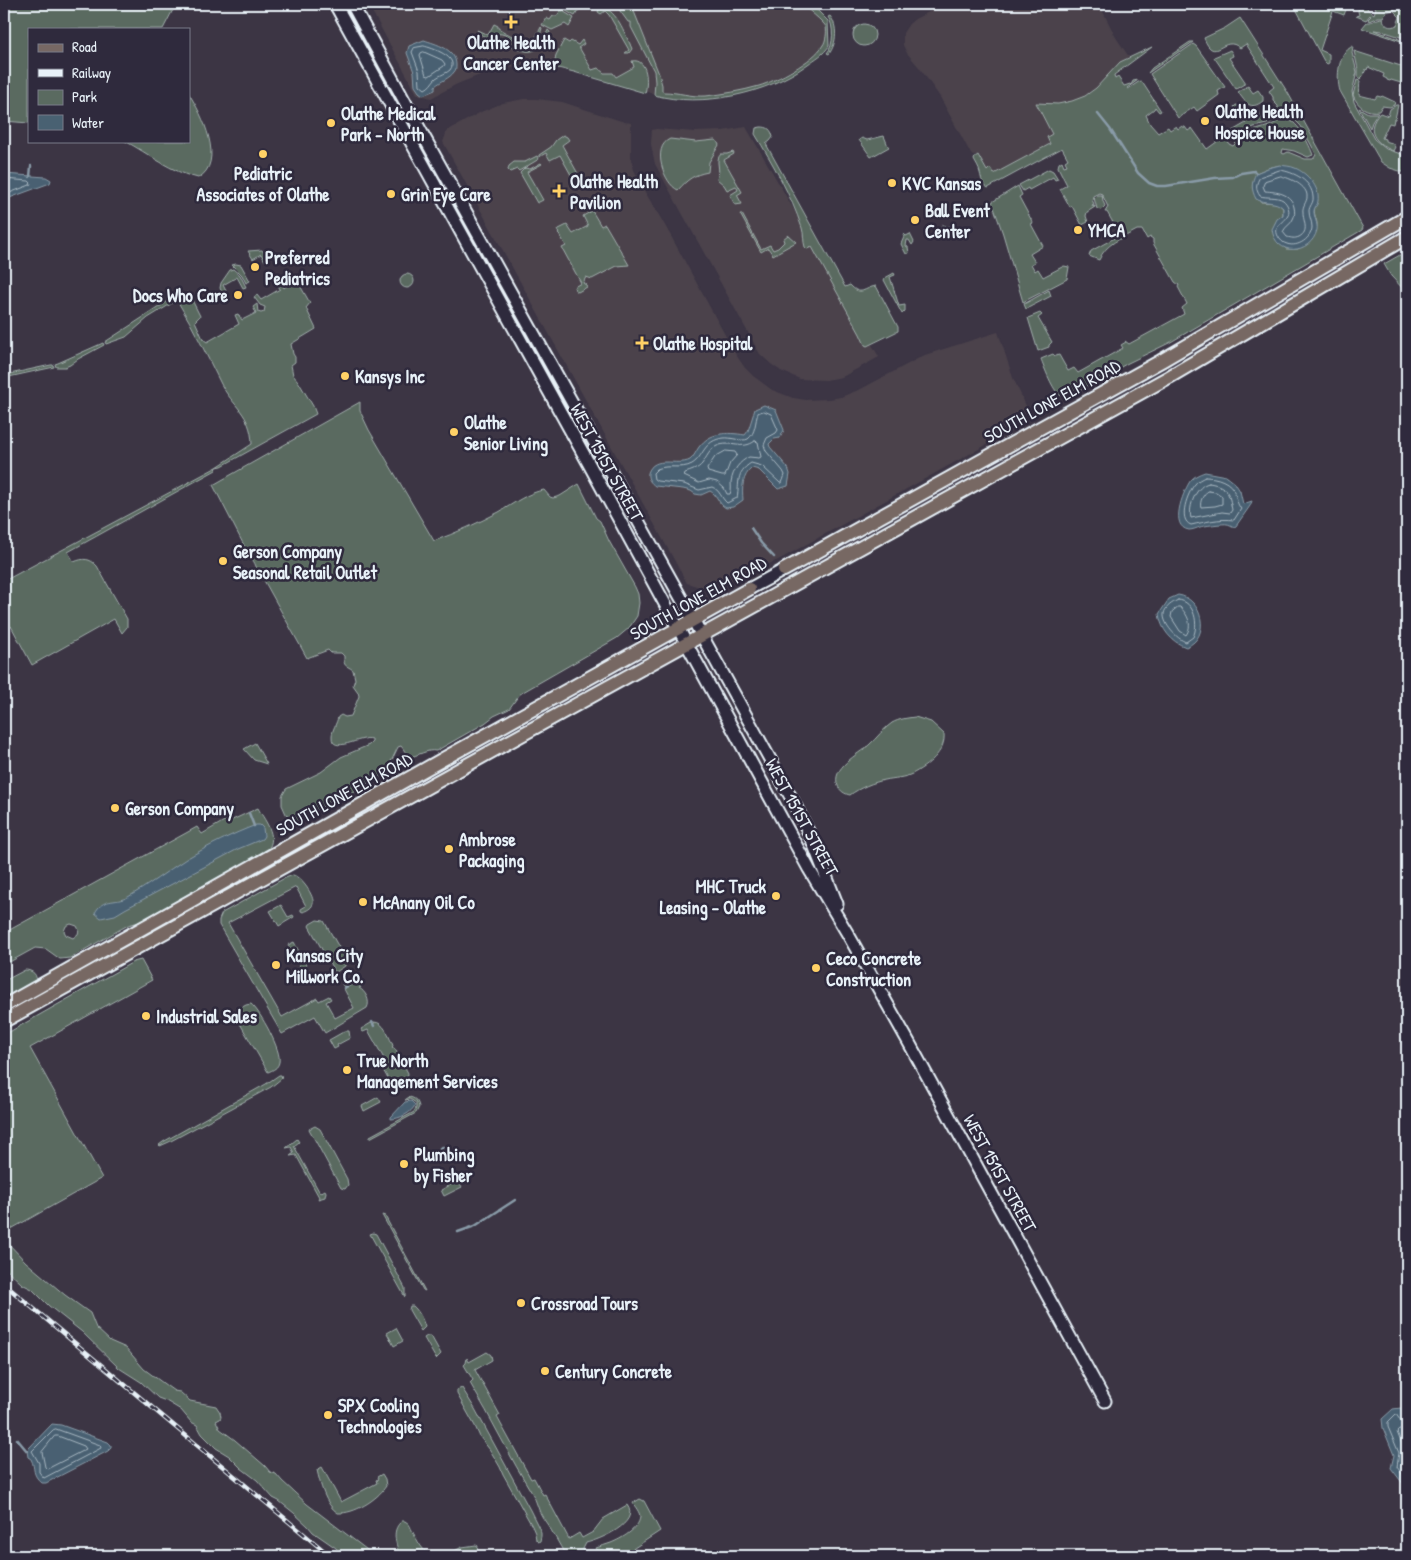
<svg xmlns="http://www.w3.org/2000/svg" width="1411" height="1560" font-family="'Patrick Hand',sans-serif">
	<style>
		.built { fill: #4c434c }
		.green { fill: #5a6a60; stroke: #a1aeac; fill-rule: evenodd }
		.water { fill: #496172; stroke: #899ba8 }
		.lines { fill: none; stroke-linecap: round; stroke-linejoin: round }
		.shore { stroke: #a8b7c2; stroke-width: 1 }
		.stream { stroke: #899ba8; stroke-width: 2.5 }
		.secondary-casing { stroke: #e8f1f8; stroke-width: 15 }
		.primary-casing { stroke: #e8f1f8; stroke-width: 16 }
		.secondary { stroke: #2f2a3d; stroke-width: 11 }
		.primary { stroke: #776864; stroke-width: 12 }
		.rail-casing { stroke: #e8f1f8; stroke-width: 4.5 }
		.rail { stroke: #2f2a3d; stroke-width: 2.5; stroke-dasharray: 8; stroke-linecap: butt }
		.poi-dot { fill: #ffd166; stroke: #2f2a3d; stroke-width: 2 }
		.labels { text-anchor: middle; dominant-baseline: central; stroke-width: 5; stroke-linejoin: round; paint-order: stroke }
		.poi-label { font-size: 18px; font-weight: bold; fill: #e8f1f8; stroke: #2f2a3d; text-anchor: start }
		.street-label { font-size: 18px; fill: #e8f1f8; stroke: #2f2a3d }
	</style>
	<rect width="100%" height="100%" fill="#3c3544"/>
	<filter id="ink" filterUnits="userSpaceOnUse"><feTurbulence type="fractalNoise" baseFrequency=".02" numOctaves="2"/><feDisplacementMap in="SourceGraphic" scale="10" xChannelSelector="R" yChannelSelector="G"/><feConvolveMatrix kernelMatrix="1 2 1 2 8 2 1 2 1" color-interpolation-filters="sRGB"/></filter>
	<g filter="url(#ink)">
		<!-- built -->
		<path class="built" d="M368 4H810L827 21 828 46 815 58 759 88 714 98 659 95 556 67 529 66 507 68 485 73 457 84 431 98 417 94Z
			M949 4H1099L1115 36 1129 57 1120 62 1096 88 1085 96 1072 101 1058 104H1036L1053 135 1050 144 994 174 987 171 979 155 973 156 971 154 940 97 919 67 907 53 903 45V33L909 24 915 19 937 8Z
			M524 99H536L562 102 624 122 631 123V158L634 170 642 187 667 229 736 355 745 368 753 376 772 390 793 398 805 400 830 399 841 397 861 389 925 355 998 332 1013 378 1027 408 1022 425 778 560 709 590 687 583 443 142 447 131 481 112 503 103Z
			M746 127 879 357 842 377 826 380 800 379 781 371 771 364 760 354 655 164 651 144 652 130 656 129 695 132 723 131Z"/>
		<!-- green -->
		<path class="green" d="M4 4H176L163 29H29V123L4 121Z
			M554 4H582L575 16Z
			M615 4H631L659 74 662 85V91L664 92C678 92 691 97 706 96 723 94 742 91 759 86 776 81 814 61 823 45 826 41 827 32 826 27 825 23 805 7 801 4H811L828 21 829 46C824 54 815 59 808 64 768 94 702 108 654 95L655 82 654 71 631 27V22H628Z
			M1300 4H1348L1344 15 1333 11 1320 50 1329 54V63L1327 64 1324 61 1295 7Z
			M1360 4H1370L1367 9 1374 14 1376 8 1371 4H1393V10L1386 12 1383 17H1378L1369 21 1368 19 1371 16 1370 15 1366 20 1356 16 1359 15 1358 11Z
			M1395 4H1402L1403 6 1402 7 1404 12H1406L1407 14V39L1382 31 1374 30 1399 39 1401 41 1362 28 1367 22C1373 23 1376 18 1383 18 1384 26 1390 29 1397 25L1400 17 1394 11Z
			M604 8C617 12 624 32 630 44L632 49 629 53H625L629 50 609 15 605 11 601 14 598 12 599 9Z
			M561 10 574 18 569 27 565 24 552 30 542 25 546 18 550 20 553 16H557Z
			M830 16C838 26 837 43 829 54L827 53C834 46 834 25 828 17Z
			M1240 18 1288 93 1363 228 1362 230 1169 343 1128 363 1072 394C1068 395 1064 397 1060 395 1053 391 1044 367 1041 359L1053 354 1055 356 1059 355 1068 371 1074 368 1078 373 1123 348 1121 345 1126 342 1125 341 1129 344 1184 314 1182 308 1187 304 1178 287 1179 285 1175 282 1153 243V239L1150 237 1147 239 1142 230H1137C1121 239 1106 243 1099 260L1089 256 1091 251 1120 235 1107 212H1105L1108 207 1102 194 1099 193 1093 196 1092 200 1094 204 1092 205 1093 207 1095 206V207L1087 212 1086 216 1088 222 1082 225 1072 206 1070 207 1060 189 1067 185 1058 167 1059 163 1062 161 1064 166 1067 165 1065 161 1068 159 1062 148 988 188C981 183 982 180 980 173 979 168 976 164 974 160L975 157 978 155 987 171 990 168 994 174 1050 144 1047 137 1052 134 1036 103 1058 104 1072 101 1085 96 1096 88 1120 62 1152 47 1114 75 1115 79 1118 77 1124 86 1130 84 1131 85 1133 81 1138 80 1127 88 1128 89 1140 81 1142 82 1161 111 1159 112 1155 107 1154 109 1146 115 1150 124 1158 133 1168 127 1170 130 1176 126 1178 129 1182 126 1183 127H1185L1188 131 1192 128 1207 149 1225 136 1229 144 1233 146 1236 143V141L1242 138 1246 139V134C1254 130 1261 129 1269 126 1276 123 1280 119 1288 120 1298 121 1310 146 1313 155L1308 157 1294 151 1283 149 1282 153 1284 154 1288 152 1305 159H1313L1316 155 1315 152 1301 126 1294 119 1288 117H1281L1267 124 1254 127 1232 140 1227 134 1246 123 1234 107 1236 105C1245 107 1245 114 1258 112L1262 119 1278 108V106L1273 101V97L1269 91 1274 87 1246 44 1240 48C1223 33 1215 66 1204 38L1225 28ZM1280 165 1315 207C1313 213 1316 217 1317 223 1318 235 1306 242 1298 249H1286L1275 223 1283 215V208L1277 203 1261 202 1256 173 1268 168Z
			M494 24 498 26V28C509 35 520 41 533 41V38L535 39 541 27 542 28 539 39C522 54 511 31 496 34L498 36V37L505 41 506 40 511 42 510 44 517 47 518 46 524 47 523 49 532 50V48H538L542 41 543 42 548 30 550 32C534 63 522 50 498 39 489 34 486 42 477 30L488 35Z
			M853 35a11 11 0 1 1 22 0a11 11 0 1 1-22 0Z
			M564 40 569 43 571 41 578 45 582 40 584 44 578 48 580 49 592 70 598 68 604 73H613L616 77 634 67 632 61C648 58 648 83 645 93L574 72 554 67 556 55Z
			M1190 42H1193L1148 73 1152 68Z
			M1193 44 1196 46 1225 87 1218 91 1219 95 1197 111 1194 107 1178 118 1150 74Z
			M1353 46 1352 53 1357 72 1352 92 1354 102 1374 139 1386 149 1407 156V172L1406 173 1390 168 1381 162 1340 91C1336 77 1338 53 1353 46Z
			M1228 51 1230 50 1232 53 1233 56 1229 58 1246 83 1236 89 1214 57Z
			M1354 51 1407 68 1406 77 1407 78V84L1403 83 1402 85 1401 83 1391 80 1390 81 1387 80V79L1383 77 1384 74 1368 67 1367 70 1366 69 1363 76 1360 79 1358 78V69Z
			M1357 80 1360 81C1359 85 1360 92 1359 95L1375 99 1377 96 1381 97 1382 96 1395 102 1394 105 1390 107 1382 106 1379 111C1367 113 1358 107 1353 95Z
			M1248 86 1253 93 1258 90 1263 97V101C1250 111 1246 103 1238 92Z
			M189 94C202 114 226 163 198 178 171 172 149 154 125 141H189Z
			M1396 105H1398L1395 119H1394L1393 124 1389 123 1382 138 1385 139V141L1392 143 1395 147 1393 151C1375 143 1364 130 1380 113L1388 116 1390 109Z
			M1359 108 1368 113H1378L1372 122 1370 128Z
			M761 127C768 127 771 129 773 137L770 141 766 144 845 287 850 285C861 297 864 288 876 286L898 327V331L867 346 865 345 860 334 812 247 807 249 805 247C803 241 804 234 802 228 791 195 773 164 755 134L756 128Z
			M563 135 567 137 569 140 562 145 581 179 575 182 560 155 550 160 546 153 539 157V155L551 147 556 140Z
			M884 136 888 146 889 147 871 157 859 140 862 138 867 140Z
			M670 139 696 142 715 140 717 141 719 145 709 162 708 172C693 175 688 179 678 190 664 184 651 147 670 139Z
			M733 152 734 154 724 160 742 192 737 195 742 204 735 205 730 195 738 190 736 186 727 190 724 185 717 179C722 168 714 161 721 154H727Z
			M537 156 539 159 519 171 517 169 510 172 508 170 509 166 514 162H525Z
			M541 163 542 164 527 172 543 200 537 203 520 173 525 168 530 169Z
			M1049 169 1053 171 1058 179 1055 180 1053 177 1029 190 1028 188 1023 191 1019 185Z
			M1018 186 1022 195 1019 197 1033 223 1031 224 1043 246 1030 254 1035 262 1031 264 1035 271 1038 269 1043 277 1064 266 1069 267 1067 279 1023 302 1003 234 992 202Z
			M1097 195H1102L1103 201 1105 206 1101 210 1097 209 1094 198Z
			M592 211 601 226 605 224 629 265 617 266 592 279 586 277 583 283 586 285 587 287 578 292 575 290 574 287 581 283 562 248 566 246 557 230 567 225 573 234 588 226 583 216Z
			M740 214H742L761 249 770 245 773 250 778 248 784 242 783 239 788 235 796 242 773 255 768 248 761 252Z
			M942 224 946 227 951 226 952 228 944 238H942L943 236 942 234 940 236 938 233 935 235 933 232 943 227Z
			M904 234 906 236 910 234 914 242 912 245 909 240H907L906 246 908 247 909 253 906 254 901 244 904 237 903 235Z
			M262 250 268 259 265 261 261 254 253 259 248 251Z
			M1407 251V293L1391 276 1384 264Z
			M236 264 241 265 250 281 246 283 242 275 232 265Z
			M233 269 240 275 246 287 243 288 237 277 223 285 226 291 222 293 220 288 221 283 230 270Z
			M894 273 895 275 890 277 899 306 905 305V311L902 314 884 280 885 278Z
			M400 281a7 7 0 1 1 14 0a7 7 0 1 1-14 0Z
			M280 281 284 288 291 282H298L310 303 306 308 316 329 291 344 293 354 295 357V362L291 365 293 375 298 381 313 406 316 414 222 466 217 467 216 470 68 552 74 562C83 558 90 558 97 566L127 619V627L122 633 114 619 32 665 11 626 4 630V581L163 496 217 467 252 444C251 413 233 407 221 384 207 356 194 328 178 302H174L148 318 126 337 106 344 105 342 179 294 181 293V294L179 296 180 298 188 292 200 316 195 321 203 339 207 342 239 324 235 315 238 314 242 320 256 313 253 307 257 304 258 312 261 313 264 312 265 307 260 305 254 297 257 295 261 300 280 289 277 283Z
			M1049 290 1051 296 1026 309 1024 304Z
			M1040 313 1042 315 1038 318 1052 342 1049 345V347L1038 351 1028 318Z
			M103 343 104 345 78 359 70 365 65 367H56L55 364 58 363Z
			M51 365H53L54 367 4 378 5 375Z
			M360 402V411L369 430 434 541C456 533 478 523 499 512 513 504 529 492 544 490L550 497 553 498 560 496 579 484 596 518 600 521 609 541 635 587 638 594 639 603 637 616 629 628 617 638 523 692 519 695 509 709 494 716 485 723 436 751C427 749 418 756 409 757 405 754 405 750 401 746L398 747 389 766 388 772 353 792 342 796 312 812 296 827 286 814 282 805V796L286 789 321 772 341 757 369 745 372 742V739C361 735 331 756 332 736 332 730 337 723 338 717L341 715 345 717 351 716 359 696 358 692 353 685 355 679 353 670C345 664 344 668 344 656L341 653H331L328 650 307 658 261 575C256 570 256 562 250 557L213 485Z
			M915 717 931 722 944 734C946 752 927 766 912 774 904 778 894 778 885 780 874 782 859 788 850 795 845 794 840 791 838 786 830 768 859 754 869 745 877 738 883 729 892 723 899 719 907 718 915 717Z
			M255 743 267 764 254 760 244 749Z
			M258 808C266 823 280 838 265 853L143 921 128 925 70 958 60 959 46 949 35 948 4 965V933L197 827 202 834 226 820 228 822ZM71 924 77 926 79 930 78 934 73 938 66 935 64 931 66 926Z
			M293 875C301 877 315 896 313 904 311 909 307 910 303 912L301 911V909L306 906 296 887 228 923 282 1017 317 998 319 1001 329 996 331 999 326 1002 335 1018 354 1008 344 989 351 985 350 984 344 987 342 984 351 980 358 983 361 987 359 988C365 991 371 1001 367 1008L325 1033 315 1016 282 1034 219 925V920L222 913 283 879Z
			M281 905 288 917 293 915 294 917 279 926 270 911Z
			M317 920 324 921 345 958V966L336 972 334 971 309 926 310 924Z
			M294 942 312 977 318 974 320 975 319 977 309 983 288 945Z
			M141 960 152 980 30 1048 102 1178 4 1233V1035L133 962Z
			M25 970C32 970 39 975 35 983L4 1000V981Z
			M251 1004C260 1011 282 1051 279 1062 278 1068 273 1070 268 1072L235 1015 237 1010 246 1005Z
			M374 1022C384 1022 388 1035 392 1043L393 1046 392 1047 395 1049 408 1073 407 1080 395 1088 392 1086 382 1068 387 1064 368 1030 363 1032 361 1029 371 1023 374 1024Z
			M345 1031H349L350 1038 337 1045 338 1047 334 1049 329 1040Z
			M279 1075H281L282 1078 271 1087 169 1142 160 1146 159 1145 163 1142 266 1084Z
			M378 1097 381 1102 364 1111 362 1106Z
			M409 1097C415 1098 418 1101 419 1107L416 1113 370 1138V1136L414 1112 416 1108V1103L410 1099 405 1100Z
			M315 1126 320 1129 347 1179 348 1185 345 1189 341 1188 309 1129Z
			M297 1139 299 1142 294 1146 320 1193 325 1190 326 1192 325 1197 318 1199 319 1197 296 1155 290 1156 294 1153 291 1147 286 1148Z
			M458 1181 462 1187 444 1196 441 1190Z
			M382 1215 385 1216 425 1291 423 1290Z
			M373 1233 376 1234 405 1288V1297L370 1234Z
			M4 1239 26 1262 65 1295 90 1313 96 1328 110 1341 126 1348 144 1369 167 1386 174 1391 180 1392 190 1401 216 1406 220 1412 221 1417 220 1419 216 1421 220 1429 235 1440 265 1466 270 1472 276 1474 282 1481 307 1504 375 1556H343L336 1548 313 1532 308 1526 294 1513 279 1501 273 1498 257 1480 241 1468 229 1456 216 1448 202 1434 197 1425 191 1422 181 1410 166 1401 158 1398 141 1382 119 1368 82 1332 49 1306 32 1289 22 1284 4 1267Z
			M410 1306H413C419 1311 423 1320 425 1327L421 1331 409 1310Z
			M396 1328 403 1341 394 1346 387 1333Z
			M427 1336H431L441 1354 436 1359 424 1338Z
			M487 1352 491 1355 492 1360 475 1370 500 1415 497 1417 531 1479 534 1478 543 1495 545 1494 569 1539 579 1533 582 1538 593 1532 603 1519 627 1505C641 1523 599 1540 586 1543L583 1549 585 1556H566C559 1544 552 1530 543 1518 538 1511 537 1501 532 1493 510 1458 492 1419 470 1383L473 1380 464 1365 466 1363 467 1358 469 1362Z
			M462 1388 475 1409 530 1510 541 1532V1536L540 1541 538 1542 536 1540 535 1533 532 1526 503 1474 500 1467 490 1450 480 1437 475 1426 457 1394V1390Z
			M322 1467 341 1502 377 1483 376 1480 378 1479 377 1477 382 1474 385 1479 386 1486C377 1500 354 1514 338 1513 325 1505 320 1483 317 1470Z
			M640 1499 644 1501 660 1531 622 1556H601L596 1548C601 1546 606 1545 611 1543 621 1539 639 1529 640 1517 640 1512 635 1507 633 1503Z
			M402 1521H405L409 1524C415 1536 420 1549 431 1556H394L398 1550C395 1540 392 1529 402 1521Z
			M476 1545 478 1546 476 1556H445L462 1547Z"/>
		<!-- water -->
		<path class="water" d="M424 40C436 44 456 49 456 65 456 68 456 70 454 72 450 78 441 81 435 86V90L423 95 419 92 415 86 414 72 407 53 409 46Z
			M1280 165C1285 166 1291 166 1295 168 1307 173 1320 187 1318 201 1318 205 1314 207 1314 211 1314 218 1318 223 1317 230 1311 255 1275 257 1272 229L1277 219 1283 215V208C1276 200 1264 204 1256 199 1251 189 1251 183 1256 173L1268 168Z
			M4 174 46 177 51 180 50 183 4 200Z
			M764 405 776 410 784 430 780 438 774 439 769 444 770 447 788 468 790 474 788 486 778 489 759 470 752 468C742 476 742 488 743 500L733 507 726 508C718 504 718 495 710 491L701 495 695 494 691 491 683 489 655 486C651 483 647 479 648 473 654 454 677 467 690 460 694 457 696 451 699 447 710 432 727 432 745 435L748 431 755 409Z
			M1205 472 1226 476 1235 483 1240 491 1243 504 1252 501 1250 506 1236 526 1234 527C1232 526 1229 524 1227 524 1225 523 1202 526 1200 527 1197 528 1193 530 1189 530 1169 527 1183 493 1189 483 1192 477 1199 474 1205 472Z
			M1178 595C1202 598 1212 637 1186 647 1171 642 1161 629 1159 614L1169 599Z
			M256 825H260L263 828 264 836 262 839 238 849 125 909 115 915 101 918 95 913C103 897 115 904 128 897 148 886 167 871 186 859 208 846 232 834 256 825Z
			M411 1101 415 1105C412 1113 399 1119 391 1119V1117L405 1102Z
			M1401 1408 1407 1425V1489L1391 1468 1394 1455 1383 1428 1382 1419 1393 1409Z
			M52 1424 61 1425 108 1442 111 1445V1448L108 1451 46 1483H42C31 1474 36 1469 31 1459L28 1457 27 1451 29 1448Z"/>
		<g class="lines">
			<!-- shore -->
			<path class="shore" d="M424 46C432 48 460 57 450 70 447 73 440 75 436 78 432 82 430 87 425 89L420 85 419 71 412 52 414 48Z
				M424 52 442 60 445 64 444 66 429 76 426 75 420 55 421 53Z
				M1280 170C1294 172 1312 181 1313 197 1314 203 1309 206 1309 211 1309 217 1312 221 1312 227 1312 238 1298 248 1287 244 1283 243 1280 240 1278 236 1273 226 1283 224 1287 217 1291 212 1288 204 1283 200 1277 196 1267 198 1260 196 1255 189 1256 183 1260 177Z
				M1281 176C1290 178 1308 186 1307 197 1307 202 1302 206 1303 212 1303 222 1310 231 1299 237 1294 239 1292 238 1287 237L1283 232C1285 226 1291 225 1293 219 1295 216 1295 211 1294 207 1291 193 1277 192 1265 191L1263 186 1265 181Z
				M4 179 29 181 31 183 30 185 4 195
				M764 411 771 414 778 430 776 433 767 438 764 445 766 451 783 471 785 475 782 483H780L762 466 751 463C735 473 740 483 737 498L727 503C721 498 720 490 712 487L699 490 684 484 657 481 654 479 653 473 657 469C669 464 681 470 692 464 704 457 703 440 724 438 731 437 742 442 748 439 756 433 755 421 758 413Z
				M755 441 758 442 761 457 759 458 749 457C739 462 733 470 731 482 731 486 732 490 730 494H727L724 488 717 482 709 480 699 483 684 476 685 473C691 471 698 469 702 464 707 457 709 450 717 446 731 440 742 451 755 441Z
				M726 451 735 452 737 455 730 463 725 476H722L708 472 707 469 715 457Z
				M1205 477C1216 477 1232 481 1235 494 1237 499 1237 504 1241 509L1234 520C1219 518 1205 522 1191 525 1177 520 1188 492 1195 484 1197 481 1201 479 1205 477Z
				M1209 483C1228 486 1229 493 1232 510L1230 513 1222 512 1191 518C1188 507 1196 485 1209 483Z
				M1208 491 1216 492 1222 496V504L1215 506 1201 507C1199 502 1204 493 1208 491Z
				M1178 600C1195 601 1199 625 1193 637L1186 642C1177 639 1163 624 1164 614 1165 607 1172 603 1178 600Z
				M1178 607H1180C1188 615 1193 625 1186 635L1180 631 1171 617 1172 612Z
				M1407 1425 1402 1423 1396 1414 1388 1422V1427L1399 1453 1397 1467 1407 1481
				M56 1429 100 1445 101 1448 44 1478 39 1472V1463L32 1451 53 1430Z
				M1407 1431 1399 1430 1397 1432 1405 1452 1403 1465 1407 1470
				M55 1436H58L84 1446 86 1449 47 1469 45 1467 42 1452Z"/>
			<!-- stream -->
			<path class="stream" d="M1098 114 1110 129 1138 173 1149 183 1157 186H1166L1215 178 1233 177 1241 173 1254 171 1256 173
				M30 177 31 166
				M751 528 761 543 774 557
				M249 813 254 826
				M344 988 350 984
				M372 1022 374 1026
				M443 1153 440 1148 443 1147
				M458 1232 475 1226 515 1200
				M17 1439 27 1451"/>
			<!-- secondary casing -->
			<g class="secondary-casing">
				<path id="secondary" d="M335 4 589 464 809 869 849 936 907 1039 1105 1401
					M352 4 423 135 685 605 793 801 810 835 837 904
					M749 589 784 570"/>
			</g>
			<!-- primary casing -->
			<g class="primary-casing">
				<path id="primary" d="M784 570 1161 361 1407 217
					M4 1006 445 758 749 589
					M4 1021 1169 377 1407 237"/>
			</g>
			<!-- secondary -->
			<use href="#secondary" class="secondary"/>
			<!-- primary -->
			<use href="#primary" class="primary"/>
			<!-- rail casing -->
			<g class="rail-casing">
				<path id="rail" d="M4 1284 330 1556"/>
			</g>
			<!-- rail -->
			<use href="#rail" class="rail"/>
		</g>
	</g>
	<!-- markers -->
	<g class="poi-dot">
		<path d="M508.5 14.5h5v5h5v5h-5v5h-5v-5h-5v-5h5z"/>
		<circle cx="1205" cy="121" r="5"/>
		<circle cx="331" cy="123" r="5"/>
		<circle cx="263" cy="154" r="5"/>
		<circle cx="892" cy="183" r="5"/>
		<path d="M556.5 183.5h5v5h5v5h-5v5h-5v-5h-5v-5h5z"/>
		<circle cx="391" cy="194" r="5"/>
		<circle cx="915" cy="220" r="5"/>
		<circle cx="1078" cy="230" r="5"/>
		<circle cx="255" cy="267" r="5"/>
		<circle cx="238" cy="295" r="5"/>
		<path d="M639.5 335.5h5v5h5v5h-5v5h-5v-5h-5v-5h5z"/>
		<circle cx="345" cy="376" r="5"/>
		<circle cx="454" cy="432" r="5"/>
		<circle cx="223" cy="561" r="5"/>
		<circle cx="115" cy="808" r="5"/>
		<circle cx="449" cy="849" r="5"/>
		<circle cx="776" cy="896" r="5"/>
		<circle cx="363" cy="902" r="5"/>
		<circle cx="276" cy="965" r="5"/>
		<circle cx="816" cy="968" r="5"/>
		<circle cx="146" cy="1016" r="5"/>
		<circle cx="347" cy="1070" r="5"/>
		<circle cx="404" cy="1164" r="5"/>
		<circle cx="521" cy="1303" r="5"/>
		<circle cx="545" cy="1371" r="5"/>
		<circle cx="328" cy="1415" r="5"/>
	</g>
	<g class="labels">
		<!-- poi labels -->
		<g class="poi-label">
			<text x="511" y="42" text-anchor="middle">Olathe Health<tspan x="511" dy="21">Cancer Center</tspan></text>
			<text x="1215" y="111">Olathe Health<tspan x="1215" dy="21">Hospice House</tspan></text>
			<text x="341" y="113">Olathe Medical<tspan x="341" dy="21">Park - North</tspan></text>
			<text x="263" y="173" text-anchor="middle">Pediatric<tspan x="263" dy="21">Associates of Olathe</tspan></text>
			<text x="570" y="181">Olathe Health<tspan x="570" dy="21">Pavilion</tspan></text>
			<text x="902" y="183">KVC Kansas</text>
			<text x="401" y="194">Grin Eye Care</text>
			<text x="925" y="210">Ball Event<tspan x="925" dy="21">Center</tspan></text>
			<text x="1088" y="230">YMCA</text>
			<text x="265" y="257">Preferred<tspan x="265" dy="21">Pediatrics</tspan></text>
			<text x="228" y="295" text-anchor="end">Docs Who Care</text>
			<text x="653" y="343">Olathe Hospital</text>
			<text x="355" y="376">Kansys Inc</text>
			<text x="464" y="422">Olathe<tspan x="464" dy="21">Senior Living</tspan></text>
			<text x="233" y="551">Gerson Company<tspan x="233" dy="21">Seasonal Retail Outlet</tspan></text>
			<text x="125" y="808">Gerson Company</text>
			<text x="459" y="839">Ambrose<tspan x="459" dy="21">Packaging</tspan></text>
			<text x="766" y="886" text-anchor="end">MHC Truck<tspan x="766" dy="21">Leasing - Olathe</tspan></text>
			<text x="373" y="902">McAnany Oil Co</text>
			<text x="286" y="955">Kansas City<tspan x="286" dy="21">Millwork Co.</tspan></text>
			<text x="826" y="958">Ceco Concrete<tspan x="826" dy="21">Construction</tspan></text>
			<text x="156" y="1016">Industrial Sales</text>
			<text x="357" y="1060">True North<tspan x="357" dy="21">Management Services</tspan></text>
			<text x="414" y="1154">Plumbing<tspan x="414" dy="21">by Fisher</tspan></text>
			<text x="531" y="1303">Crossroad Tours</text>
			<text x="555" y="1371">Century Concrete</text>
			<text x="338" y="1405">SPX Cooling<tspan x="338" dy="21">Technologies</tspan></text>
		</g>
		<!-- street labels -->
		<g class="street-label">
			<text transform="translate(1052 401) rotate(-29)">SOUTH LONE ELM ROAD</text>
			<text transform="translate(607 462) rotate(61)">WEST 151ST STREET</text>
			<text transform="translate(698 598) rotate(-29)">SOUTH LONE ELM ROAD</text>
			<text transform="translate(344 794) rotate(-29)">SOUTH LONE ELM ROAD</text>
			<text transform="translate(802 817) rotate(61)">WEST 151ST STREET</text>
			<text transform="translate(1000 1173) rotate(61)">WEST 151ST STREET</text>
		</g>
	</g>
	<!-- margin -->
	<rect width="1411" height="1560" fill="none" stroke="#2f2a3d" stroke-width="20"/>
	<rect x="10" y="10" width="1391" height="1540" fill="none" stroke="#e8f1f8" stroke-width="2" filter="url(#ink)"/>
	<!-- legend -->
	<rect x="28" y="28" width="162" height="115" fill="#2f2a3d" stroke="#797a88"/>
	<rect x="38" y="44" width="25" height="8" fill="#776864" stroke="#797a88"/>
	<text x="72" y="52" font-size="15" fill="#e8f1f8">Road</text>
	<rect x="38" y="69" width="25" height="8" fill="#e8f1f8" stroke="#797a88"/>
	<text x="72" y="78" font-size="15" fill="#e8f1f8">Railway</text>
	<rect x="38" y="90" width="25" height="15" fill="#5a6a60" stroke="#797a88"/>
	<text x="72" y="102" font-size="15" fill="#e8f1f8">Park</text>
	<rect x="38" y="115" width="25" height="15" fill="#496172" stroke="#797a88"/>
	<text x="72" y="128" font-size="15" fill="#e8f1f8">Water</text>
</svg>
